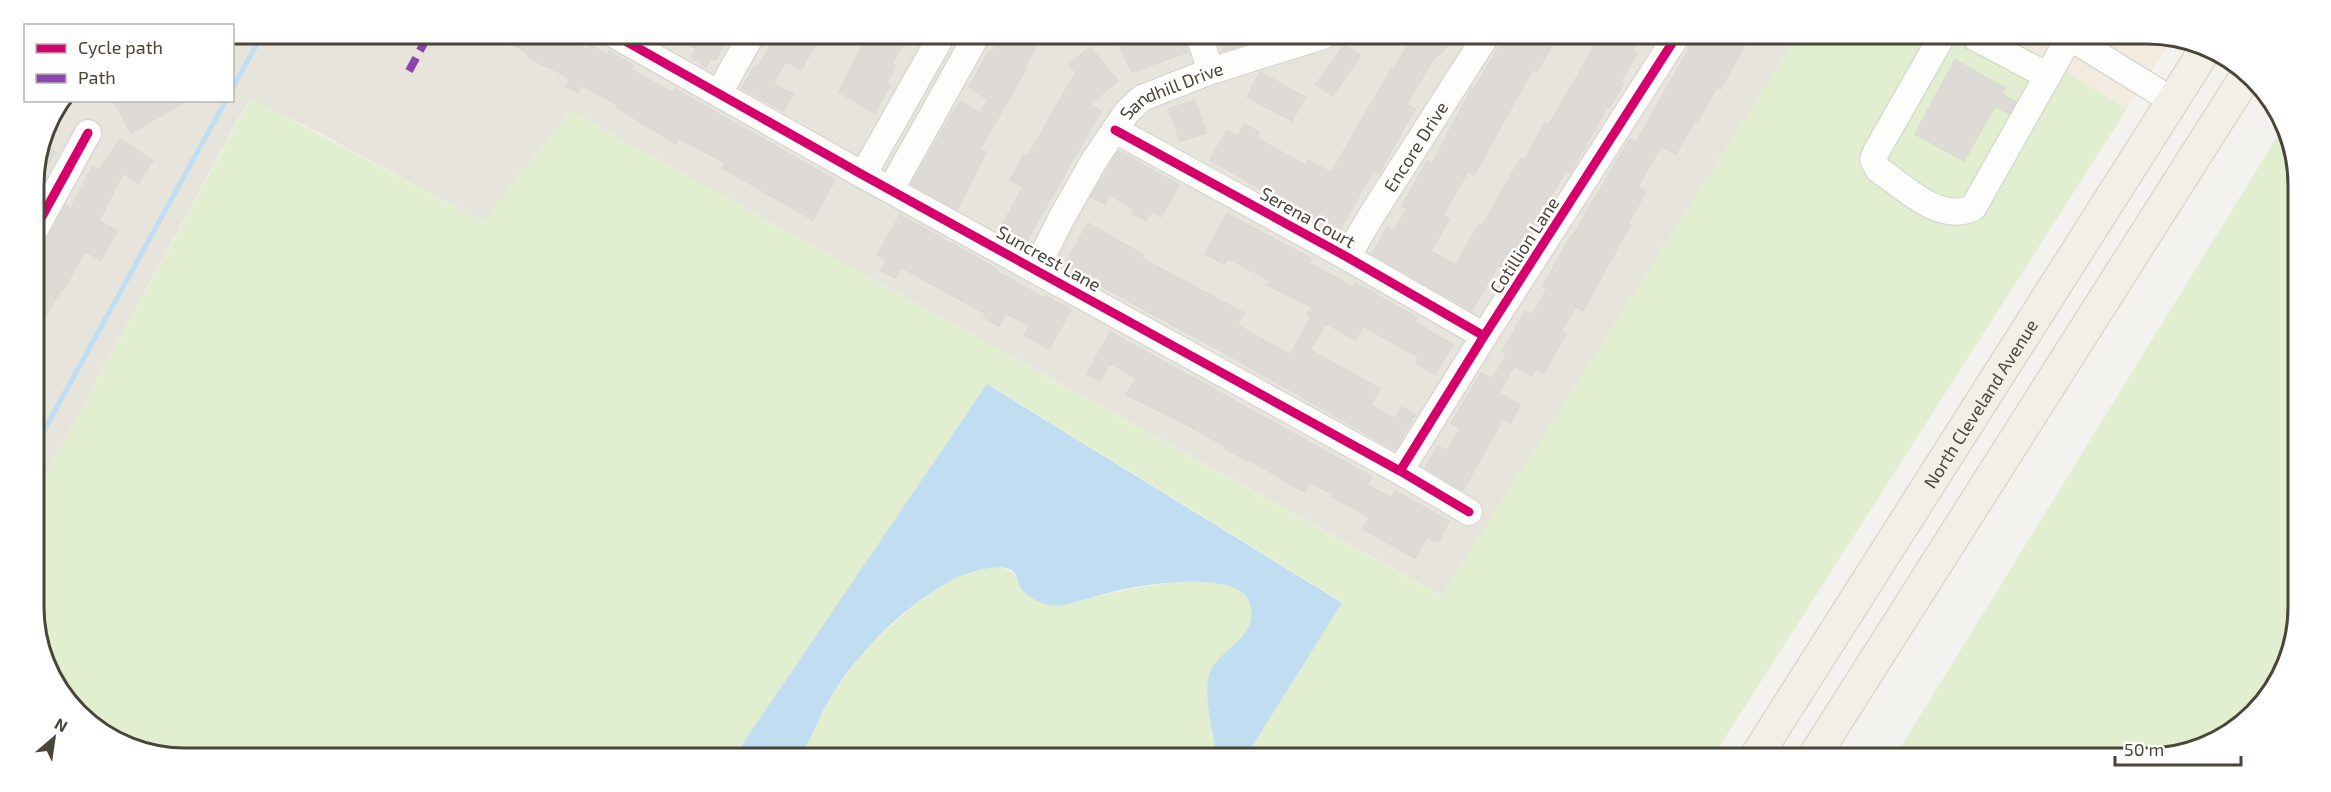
<svg xmlns="http://www.w3.org/2000/svg" width="2331" height="792" font-family="'Exo 2',sans-serif">
	<style>
		.residential { fill: #e7e4dc }
		.commercial { fill: #f3ebdf }
		.green { fill: #e1eecf }
		.water { fill: #c0ddf1 }
		.lines { fill: none; stroke-linecap: round; stroke-linejoin: round }
		.stream { stroke: #c0ddf1; stroke-width: 5 }
		.building { fill: #dedbd6; stroke: #dcd9d4; stroke-width: 1.5 }
		.minor-casing { stroke: #d2d0cb; stroke-width: 28 }
		.major-casing { stroke: #d6cebb; stroke-width: 34 }
		.minor { stroke: #fdfdfc; stroke-width: 26 }
		.major { stroke: #f2efe6; stroke-width: 32 }
		.quiet { stroke: #8e44ad; stroke-width: 8; stroke-dasharray: 15 8; stroke-linecap: butt }
		.cycleway-casing { stroke: #fff; stroke-width: 13 }
		.cycleway { stroke: #d6006c; stroke-width: 9 }
		.labels { text-anchor: middle; dominant-baseline: central; stroke-width: 5; stroke-linejoin: round; paint-order: stroke }
		.street-label { font-size: 18px; fill: #4b4439; stroke: #fff }
		.rim { fill: none; stroke: #4b4439; stroke-width: 3 }
	</style>
	<rect width="100%" height="100%" fill="#f4f2ee"/>
	<!-- residential -->
	<path class="residential" d="M233 33 1797 37 1442 596 570 111 483 222 321 134 250 98 35 494 33 175 45 126 62 101 232 100Z"/>
	<!-- commercial -->
	<path class="commercial" d="M2011 38H2173L2127 109Z"/>
	<!-- green -->
	<path class="green" d="M1797 37 2011 38 2127 109 1712 758 1246 756 1342 602 988 384 735 755 145 754 71 708 36 637 35 494 251 98 483 222 570 111 1441 596Z
		M2282 129 2295 155 2293 647 2272 692 2239 727 2156 759 1894 758Z
		M991 567C1001 568 1011 567 1016 577L1056 607C1088 599 1259 549 1252 616 1250 635 1220 664 1208 679L1210 720 1217 756 801 755 832 695 866 648 922 598 954 578Z"/>
	<!-- water -->
	<path class="water" d="M987 384 1342 603 1246 756H1217C1213 735 1205 701 1208 680 1212 649 1264 639 1249 601 1239 572 1154 583 1130 588 1106 592 1083 601 1059 606 1049 608 1025 597 1020 587 1018 583 1017 575 1013 571 1002 561 963 574 952 580 905 605 860 650 832 695 820 714 813 736 801 755H735Z"/>
	<g class="lines">
		<!-- stream -->
		<path class="stream" d="M232 89 263 33
			M35 447 226 100"/>
	</g>
	<!-- building -->
	<path class="building" d="M493 34H559L587 50 590 45 607 55 609 51 633 65 631 70 673 93 675 89 835 180 813 220 722 168 725 163 679 138 676 144 616 107 617 105 582 85 578 93 566 86 570 79 547 66 546 67 527 56 528 53Z
		M672 34H729L716 60 711 59 706 67 691 57 696 49Z
		M777 35H821L801 70 786 61 773 84 793 94 784 111 742 88 754 66 757 68Z
		M868 35H908L892 64 896 66 886 84 890 86 875 113 839 92Z
		M1001 35H1043L1023 70 1025 71 980 149 986 152 957 210 911 184 960 101 980 113 988 100 969 87 989 51 992 53Z
		M1114 35 1182 36 1188 52 1132 72Z
		M1218 36H1264V39L1223 51Z
		M1417 36H1459L1432 61 1406 104 1415 109 1379 173 1374 170 1338 233 1210 160 1227 130 1238 136 1244 124 1259 132 1256 138 1305 165 1308 160 1331 173 1392 68 1394 69 1408 45Z
		M1506 36 1531 37 1551 47 1537 71 1533 69 1474 175 1468 171 1443 216 1449 219 1431 251 1456 265 1479 224 1482 226 1521 158 1525 160 1545 123 1549 125 1600 37H1629L1638 42 1633 51 1637 54 1620 82 1623 84 1610 107 1608 106 1570 173 1566 171 1507 270 1498 265 1472 311 1372 254 1387 227 1394 231 1407 209 1402 206 1427 161 1432 164 1472 88 1474 89Z
		M1696 37H1748L1721 89 1717 87 1697 122 1695 120 1676 154 1661 146 1638 187 1646 191 1628 224 1630 225 1583 311 1576 306 1561 331 1566 334 1544 373 1536 369 1532 376 1514 366 1499 393 1520 405 1510 423 1503 419 1463 490 1425 468 1438 446 1447 451 1460 428 1451 423 1481 373 1493 379 1507 353 1503 351 1525 311 1532 315 1547 289 1543 286 1571 236 1572 237 1630 139 1636 142Z
		M1345 44 1361 56 1332 96 1316 84Z
		M1090 47 1118 81 1090 104 1101 111 1027 240 1002 225 1023 187 1010 180 1024 155 1027 157 1076 72 1069 64Z
		M1955 60 2005 88 2002 94 2016 102 2009 114 1995 106 1964 161 1915 134Z
		M1260 72 1305 97 1292 121 1247 97Z
		M113 100H188L131 133Z
		M1195 100 1206 133 1180 141 1169 109Z
		M120 139 153 161 138 183 123 173 99 221 117 231 101 260 85 251 64 289 62 288 34 335V266L65 205 71 208 92 167 99 170Z
		M41 141 56 153 33 183V175Z
		M1118 151 1179 185 1161 217 1152 211 1146 221 1132 213 1134 209 1110 195 1105 204 1091 197Z
		M1227 214 1312 259 1309 263 1353 287 1355 283 1418 318 1415 322 1453 345 1435 374 1416 363 1419 357 1363 326 1355 340 1326 323 1310 350 1380 389 1370 405 1395 419 1402 407 1415 415 1395 450 1234 358 1064 266 1088 223 1143 255 1141 258 1244 313 1237 325 1290 355 1311 317 1307 315 1312 307 1267 285 1270 281 1228 258 1224 264 1205 254Z
		M900 215 997 269 996 271 1044 298 1046 296 1071 310 1049 349 1024 335 1029 326 1006 313 999 326 984 317 986 314 901 267 895 278 881 270 887 261 877 255Z
		M1110 332 1372 477 1367 485 1391 498 1395 491 1449 521 1438 542 1427 537 1415 558 1363 529 1369 517 1331 496 1332 494 1310 482 1304 492 1248 459 1247 461 1224 448 1225 446 1180 421 1126 395 1136 378 1110 363 1100 381 1087 374Z"/>
	<g class="lines">
		<!-- minor casing -->
		<g class="minor-casing">
			<g id="minor">
				<path d="M613 34 863 175 1400 471 1469 512"/>
				<path d="M1199 36 1211 71"/>
				<path d="M1941 38 1876 152 1873 160 1878 169C1905 188 1939 223 1973 208L2069 38"/>
				<path d="M1976 38 2048 76"/>
				<path d="M2071 38 2173 101"/>
				<path d="M719 93 752 34"/>
				<path d="M1115 130 1347 257 1484 336"/>
				<path d="M863 175 942 35"/>
				<path d="M891 189 977 35"/>
				<path d="M34 231 88 133"/>
				<path id="s1" d="M1347 257 1373 213 1486 36"/>
				<path id="s2" d="M1036 269 1061 219 1095 159 1127 112 1142 98 1211 71 1323 36"/>
				<path d="M1400 471 1484 336 1676 37"/>
			</g>
		</g>
		<!-- major casing -->
		<g class="major-casing">
			<g id="major">
				<path id="s3" d="M1755 758 2205 50"/>
				<path d="M1813 758 2246 76"/>
			</g>
		</g>
		<!-- minor -->
		<use href="#minor" class="minor"/>
		<!-- major -->
		<use href="#major" class="major"/>
		<!-- quiet -->
		<path class="quiet" d="M409 71 429 34"/>
		<!-- cycleway casing -->
		<g class="cycleway-casing">
			<path id="cycleway" d="M613 34 863 175 1400 471 1469 512
				M1115 130 1347 257 1484 336
				M34 231 88 133
				M1400 471 1484 336 1676 37"/>
		</g>
		<!-- cycleway -->
		<use href="#cycleway" class="cycleway"/>
	</g>
	<g class="labels">
		<!-- street labels -->
		<g class="street-label">
			<text stroke="none"><textPath href="#s2" startOffset="232">Sandhill Drive</textPath></text>
			<text stroke="none"><textPath href="#s1" startOffset="130">Encore Drive</textPath></text>
			<text transform="translate(1308 217) rotate(29)">Serena Court</text>
			<text transform="translate(1524 245) rotate(-57)">Cotillion Lane</text>
			<text transform="translate(1049 258) rotate(29)">Suncrest Lane</text>
			<text stroke="none"><textPath href="#s3" startOffset="420">North Cleveland Avenue</textPath></text>
		</g>
	</g>
	<!-- crop -->
	<path d="M0 0H2331V792H0ZM185 44H2147A141 141 0 0 1 2288 185V607A141 141 0 0 1 2147 748H185A141 141 0 0 1 44 607V185A141 141 0 0 1 185 44Z" fill="#fff" fill-rule="evenodd"/>
	<path class="rim" d="M185 44H2147A141 141 0 0 1 2288 185V607A141 141 0 0 1 2147 748H185A141 141 0 0 1 44 607V185A141 141 0 0 1 185 44Z"/>
	<!-- legend -->
	<rect x="24" y="24" width="210" height="78" fill="#ffffff" stroke="#b7b4b0" stroke-width="1.5"/>
	<rect x="36" y="44" width="30" height="9" fill="#d6006c" stroke="#b7b4b0" stroke-width="1.5"/>
	<text x="78" y="54" font-size="18" fill="#4b4439">Cycle path</text>
	<rect x="36" y="74" width="30" height="9" fill="#8e44ad" stroke="#b7b4b0" stroke-width="1.5"/>
	<text x="78" y="84" font-size="18" fill="#4b4439">Path</text>
	<!-- north arrow -->
	<g transform="translate(54 738) rotate(29)" stroke="#ffffff" stroke-width="4.5" paint-order="stroke">
	<path d="M0-4.5L10 22L0 15L-10 22Z" fill="#4b4439"/>
	<text y="-9" font-size="16" font-weight="bold" text-anchor="middle" fill="#4b4439">N</text>
	</g>
	<!-- scale -->
	<path d="M2115 756v9h126v-9" fill="none" stroke="#4b4439" stroke-width="3"/>
	<text x="2124" y="756" font-size="18" fill="#4b4439" stroke="#ffffff" stroke-width="4.5" paint-order="stroke">50 m</text>
</svg>
